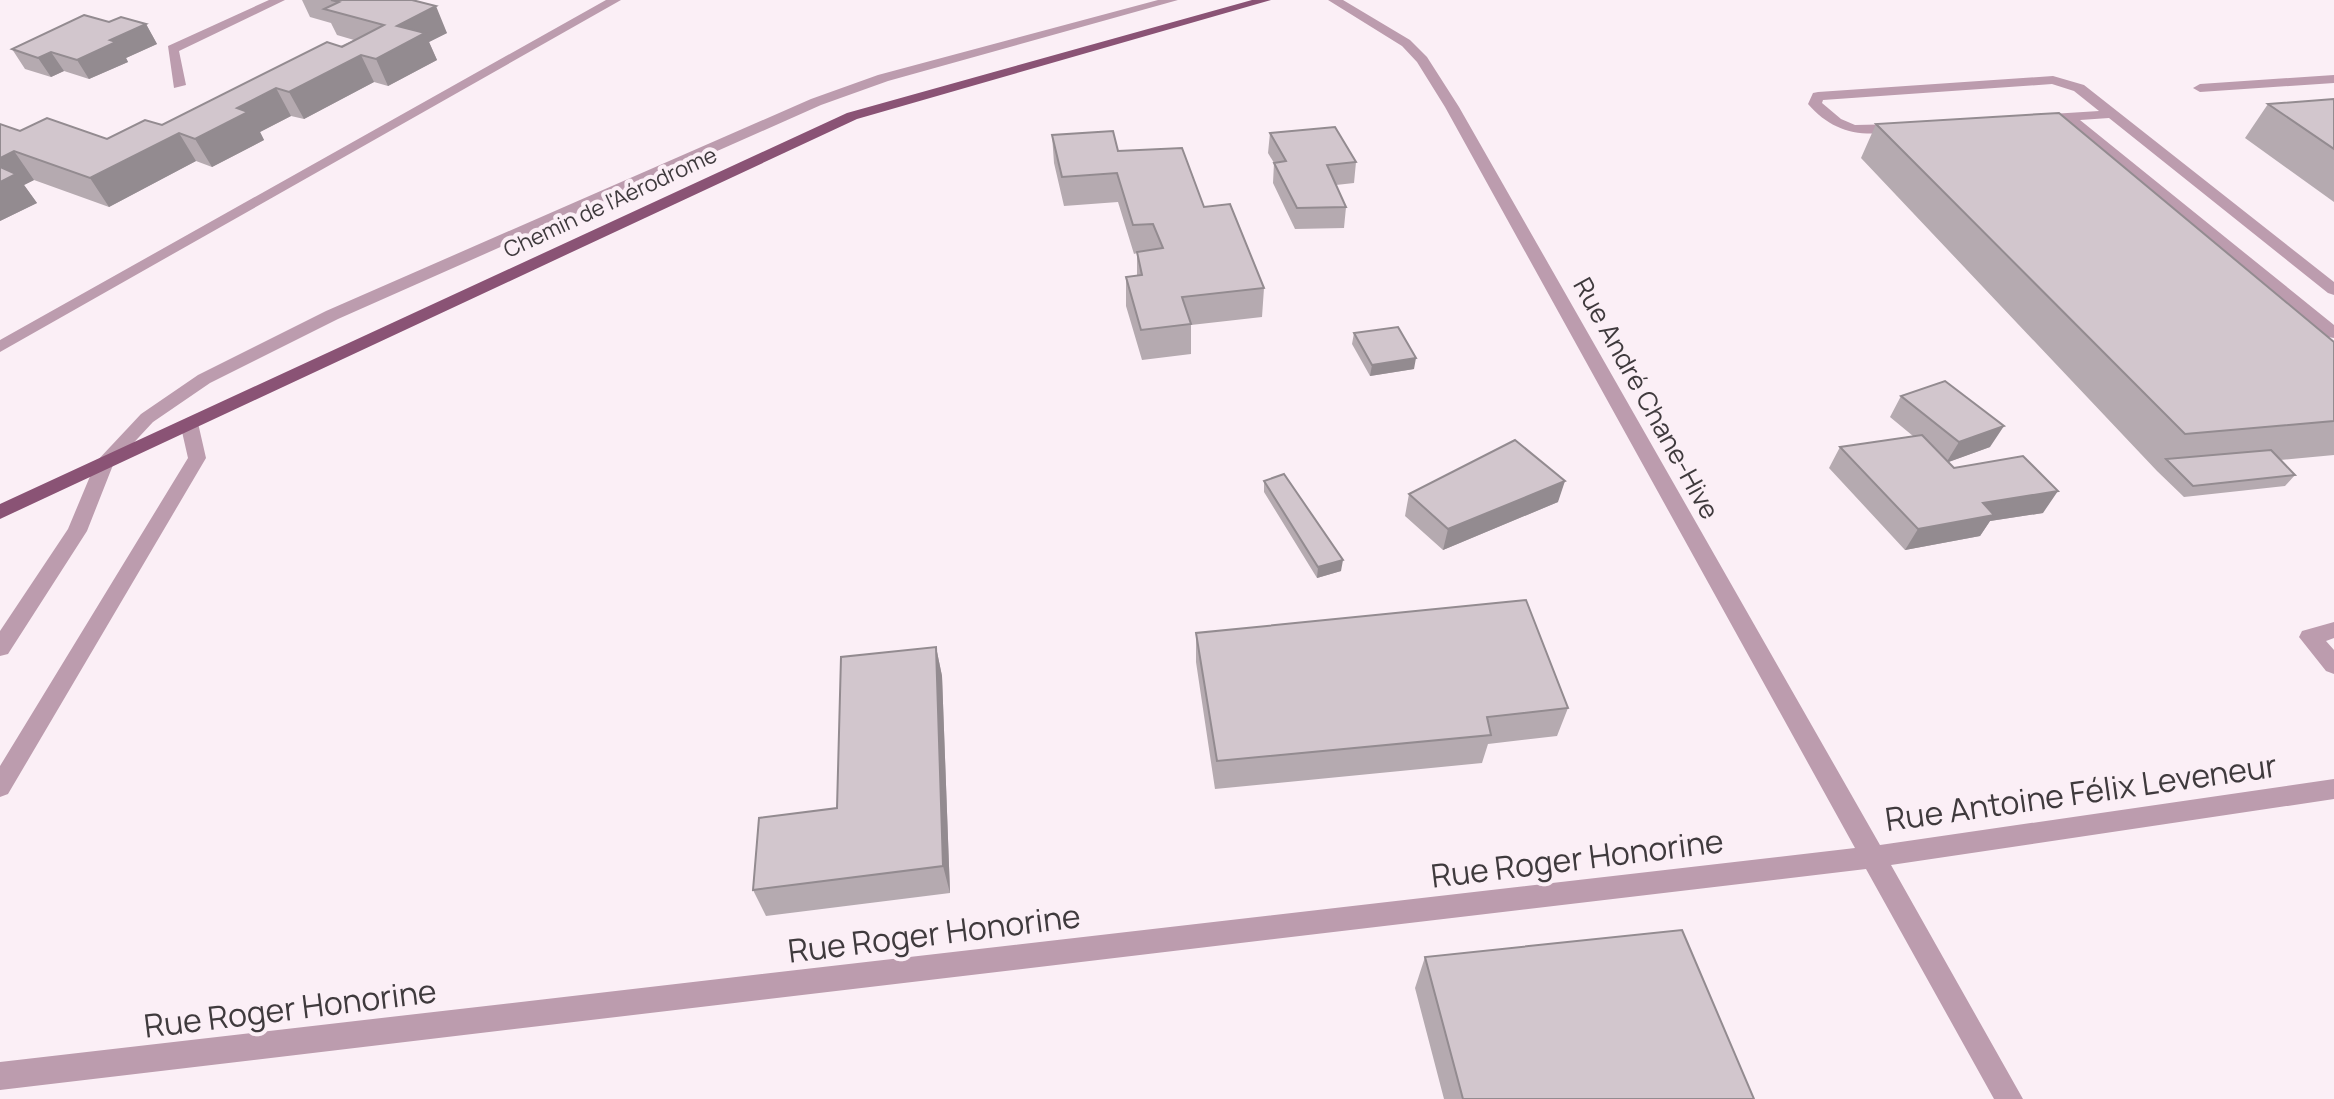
<svg xmlns="http://www.w3.org/2000/svg" width="2334" height="1099" font-family="Manrope,sans-serif">
	<style>
		.lines { fill: none; stroke-linecap: round; stroke-linejoin: round }
		.minor { fill: #bc9cae; fill-rule: evenodd }
		.major { fill: #8a5375; fill-rule: evenodd }
		.wall { fill: #b5aab0 }
		.shaded-wall { fill: #938b90 }
		.building { fill: #d2c6cd; stroke: #938b90; stroke-width: 2 }
		.labels { text-anchor: middle; dominant-baseline: central; stroke-width: 8; stroke-linejoin: round; paint-order: stroke }
		.far-street-label { font-size: 22px; fill: #3f3a3d; stroke: #fbeff6 }
		.street-label { font-size: 26px; fill: #3f3a3d; stroke: #fbeff6 }
		.near-street-label { font-size: 32px; fill: #3f3a3d; stroke: #fbeff6 }
	</style>
	<rect width="100%" height="100%" fill="#fbeff6"/>
	<g class="lines">
		<!-- minor -->
		<path class="minor" d="M269 0H285L179 51 186 85 174 88 168 46Z
			M606 0H621L0 352V340Z
			M1158 0H1178L888 81 821 105 338 319 210 383 153 422 113 465 87 531 8 654 0 656V631L68 529 96 462 141 414 198 375 326 311 811 99 878 75Z
			M1328 0H1343L1410 40 1427 57 1459 107 1880 845 2334 779V799L1891 865 2023 1099H1994L1866 869 0 1090V1062L1855 848 1445 107 1417 62 1402 46Z
			M2334 75V83L2200 92 2193 88 2200 84Z
			M2053 76 2084 85 2334 282V295L2328 293 2109 118 2080 120 2334 325V338L2328 337 2065 121 2036 123 2029 119 2036 115 2099 111 2074 91 2052 84 1823 100 1822 103 1841 119 1855 125 1901 124 1908 128C1901 133 1893 133 1884 133 1852 136 1829 128 1808 104L1813 93 1818 92Z
			M189 417 198 423 206 458 8 794 0 797V766L188 458 180 423Z
			M2334 622V638L2326 641 2334 650V674L2326 671 2299 637 2302 631Z"/>
		<!-- major -->
		<path class="major" d="M1252 0H1271L857 119 0 519V504L847 113Z"/>
	</g>
	<!-- wall -->
	<path class="wall" d="M302 0H412L447 33 429 42 437 60 388 86 374 82 304 119 291 116 260 132 264 140 212 167 196 161 109 207 34 180 24 185 37 203 0 221V124L20 131 107 139 162 125 354 40 337 35 331 23 310 17Z
		M109 22 146 24 157 44 126 58 128 62 89 79 64 71 51 77 25 69 12 49Z
		M2334 99V202L2245 138 2268 104Z
		M1876 124 2334 342V455L2280 460 2295 475 2285 486 2184 497 2157 471 1861 158Z
		M1270 133 1356 162 1354 183 1336 185 1346 207 1344 228 1295 229 1273 183 1274 163 1268 153Z
		M1052 135 1118 151 1204 207 1264 288 1262 317 1191 325V354L1142 360 1126 306V277L1137 276V253L1134 254 1118 202 1064 206 1054 163Z
		M1354 333 1414 369 1370 376 1352 344Z
		M1901 396 1990 447 1948 462 1954 468 2043 513 1990 521 1980 536 1905 550 1829 468 1840 447 1913 436 1890 417Z
		M1264 481 1341 571 1317 578 1264 492Z
		M1409 494 1558 502 1443 550 1405 516Z
		M1196 633 1568 708 1557 736 1488 744 1482 763 1215 789 1196 662Z
		M936 647 942 676 950 893 766 916 753 890 837 808Z
		M1425 957 1754 1099H1444L1415 988Z"/>
	<!-- shaded-wall -->
	<path class="shaded-wall" d="M436 6 447 33 429 42 437 60 388 86 376 59 397 26Z
		M146 24 157 44 126 58 128 62 89 79 77 60 110 40Z
		M51 52 64 71 51 77 38 58Z
		M361 55 374 82 304 119 289 92Z
		M276 88 291 116 260 132 264 140 212 167 195 139 237 108Z
		M179 133 196 161 109 207 90 178Z
		M14 151 34 180 24 185 37 203 0 221V158Z
		M1416 358 1414 369 1370 376 1372 365Z
		M2004 426 1990 447 1946 463 1959 442Z
		M1565 481 1558 502 1443 550 1448 529Z
		M2058 491 2043 513 1990 521 1980 536 1905 550 1918 529 1983 503Z
		M1343 560 1341 571 1317 578 1318 567Z
		M936 647 942 676 950 893 943 866Z"/>
	<!-- building -->
	<path class="building" d="M331 0H412L436 6 397 26 425 33 376 59 361 55 289 92 276 88 237 108 248 112 195 139 179 133 90 178 14 151 0 158V124L20 131 47 118 107 139 145 120 162 125 327 42 342 47 384 25 324 9 339 2Z
		M84 15 109 22 121 17 146 24 110 40 116 42 77 60 51 52 38 58 12 49Z
		M2334 99V149L2268 104Z
		M2059 113 2334 342V421L2185 434 1876 124Z
		M1335 127 1356 162 1327 165 1346 207 1297 208 1274 163 1286 161 1270 133Z
		M1113 131 1118 151 1182 148 1204 207 1230 204 1264 288 1182 297 1191 324 1141 330 1126 277 1142 275 1137 252 1163 248 1153 224 1133 225 1117 173 1062 177 1052 135Z
		M0 167 16 174 0 182Z
		M1398 327 1416 358 1372 365 1354 333Z
		M1945 381 2004 426 1959 442 1901 396Z
		M1922 435 1954 468 2023 456 2058 491 1983 503 1994 515 1918 529 1840 447Z
		M1515 440 1565 481 1448 529 1409 494Z
		M2271 450 2295 475 2193 486 2166 459Z
		M1284 474 1343 560 1318 567 1264 481Z
		M1526 600 1568 708 1487 717 1491 735 1217 761 1196 633Z
		M936 647 943 866 753 890 759 818 837 808 841 657Z
		M1682 930 1754 1099H1463L1425 957Z"/>
	<g class="labels">
		<!-- far-street labels -->
		<g class="far-street-label">
			<text transform="translate(610 202) rotate(-25)">Chemin de l'Aérodrome</text>
		</g>
		<!-- street labels -->
		<g class="street-label">
			<text transform="translate(1647 398) rotate(61)">Rue André Chane-Hive</text>
		</g>
		<!-- near-street labels -->
		<g class="near-street-label">
			<text transform="translate(2081 792) rotate(-8)">Rue Antoine Félix Leveneur</text>
			<text transform="translate(1577 858) rotate(-7)">Rue Roger Honorine</text>
			<text transform="translate(934 933) rotate(-7)">Rue Roger Honorine</text>
			<text transform="translate(290 1008) rotate(-7)">Rue Roger Honorine</text>
		</g>
	</g>
</svg>
